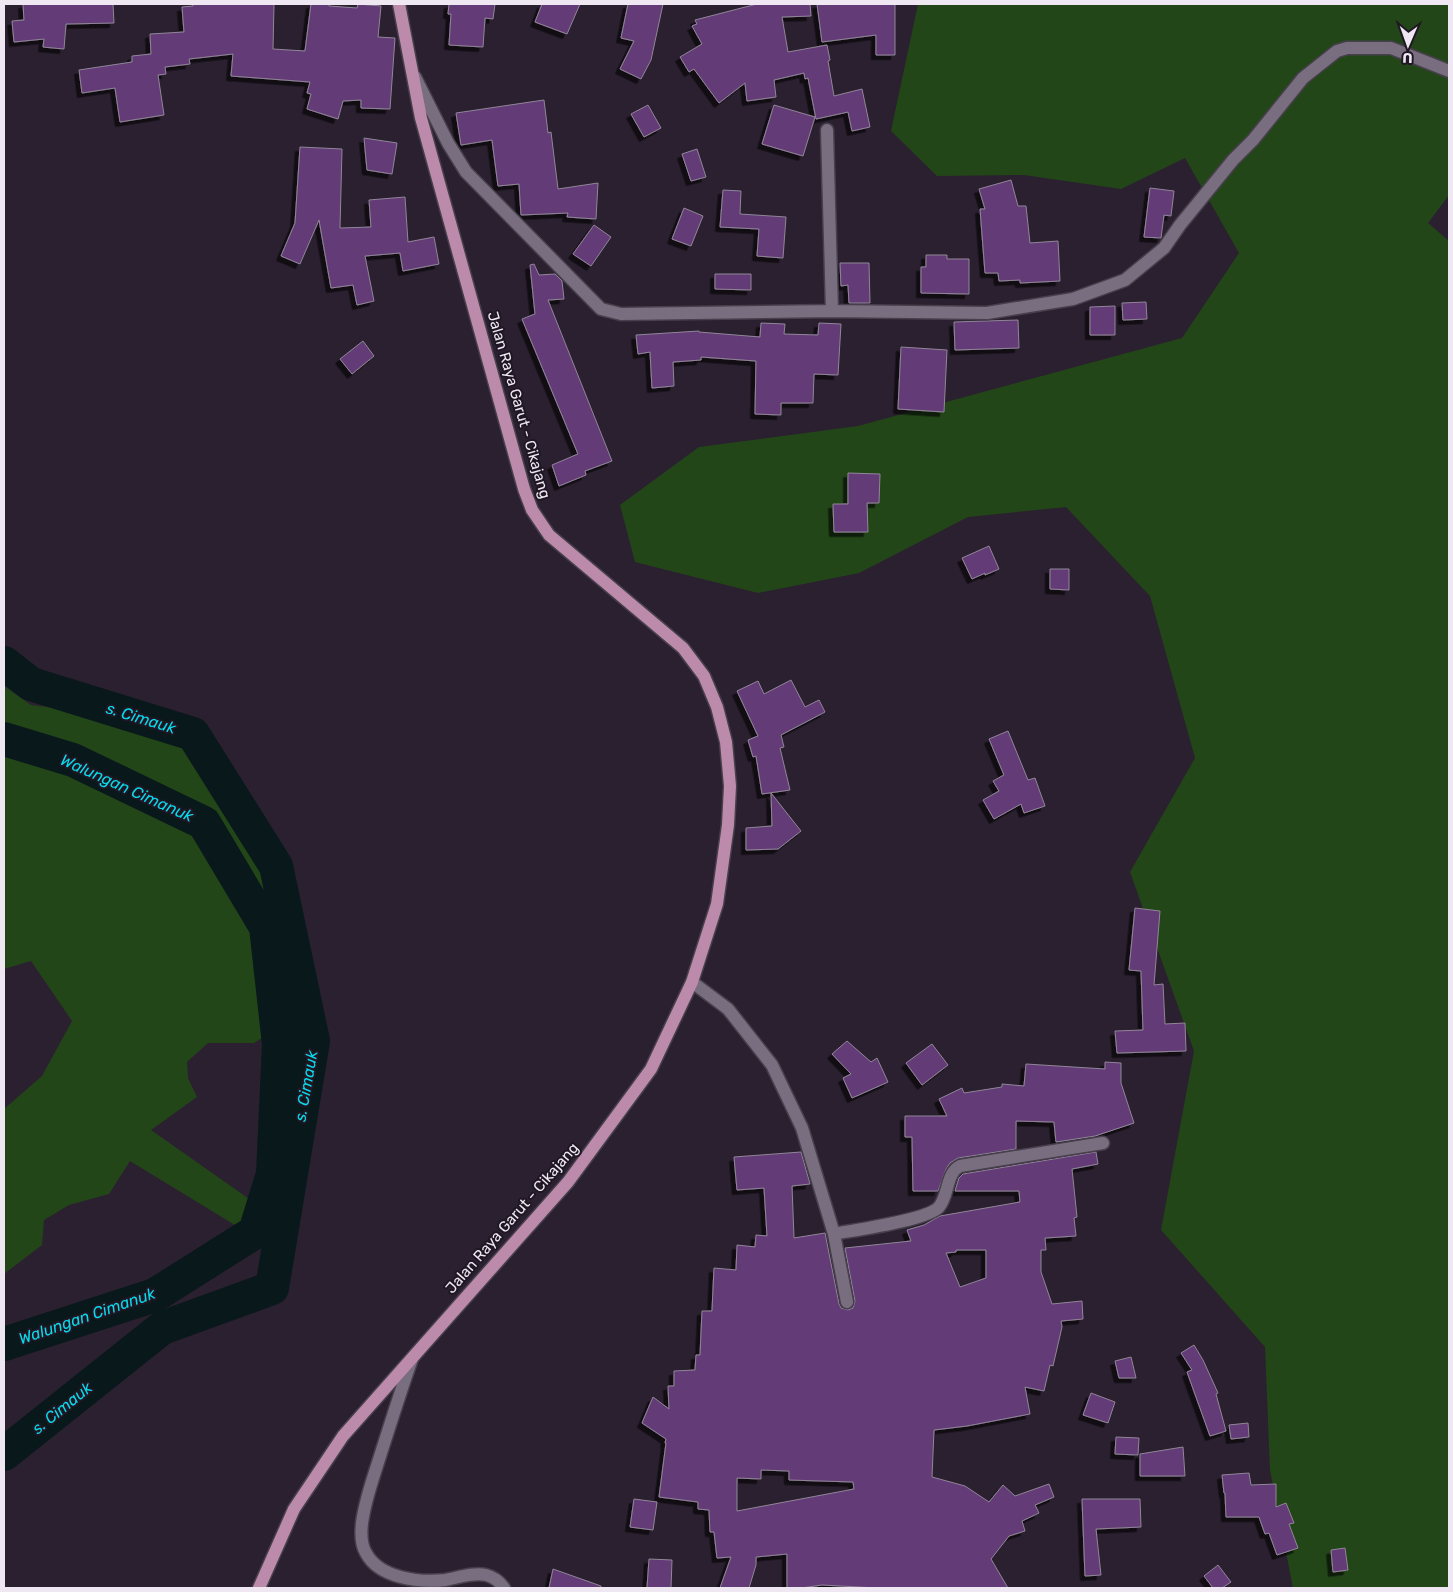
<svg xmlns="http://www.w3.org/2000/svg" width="1453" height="1592" font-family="Rubik,sans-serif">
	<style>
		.green { fill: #234619 }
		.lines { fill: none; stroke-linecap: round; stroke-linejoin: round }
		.river { stroke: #09181a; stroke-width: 34 }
		.building { fill: #633a77; stroke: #918698; fill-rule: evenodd; filter: url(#shadow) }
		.street-casing { stroke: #473f4c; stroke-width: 15 }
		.primary-casing { stroke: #473f4c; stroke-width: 15 }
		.street { stroke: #796e7f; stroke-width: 12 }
		.primary { stroke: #bc8aab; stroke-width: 12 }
		.labels { text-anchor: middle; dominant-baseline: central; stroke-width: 4; stroke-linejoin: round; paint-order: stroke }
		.street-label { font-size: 15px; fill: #efe8f2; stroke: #201725 }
		.water-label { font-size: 16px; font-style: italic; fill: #08daea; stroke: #201725 }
	</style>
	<defs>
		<filter id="shadow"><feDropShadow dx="-4.5" dy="4.5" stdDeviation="0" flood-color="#0009"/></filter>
	</defs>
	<rect width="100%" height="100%" fill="#2a202f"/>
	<!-- green -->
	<path class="green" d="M918 4H1449V195L1428 223 1449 241V1588H1293L1270 1470 1265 1347 1161 1230 1194 1051 1130 872 1195 758 1150 596 1066 507 968 517 859 573 758 593 635 562 620 505 699 447 858 426 1182 338 1239 253 1185 158 1121 189 1024 175 937 176 891 131Z
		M4 686 31 705 99 713 192 752 261 864 279 947 290 1020 254 1043H208L187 1062 188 1078 197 1097 151 1130 252 1201 243 1230 130 1161 109 1194 69 1205 44 1220 42 1245 4 1274V1109L42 1076 72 1021 31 961 4 969Z"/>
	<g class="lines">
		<!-- river -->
		<path class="river" d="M4 663 31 684 193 734 276 866 313 1041 272 1288 162 1328 4 1454
			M4 739 73 760 204 823 266 927 279 1044 273 1174 255 1232 155 1295 4 1344"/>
	</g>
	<!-- building -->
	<path class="building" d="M23 4H113L114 23 66 24 64 49 43 47 44 39 14 42 12 21 24 20Z
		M193 4H274L273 49 305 51 311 4H329V6L357 8 358 4 381 6 378 37 395 38 390 109 361 108V100L343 101 338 119 307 109 311 94 307 93 310 82 231 76 233 54 189 59 190 64 165 67 166 74 158 75 164 115 120 122 115 88 82 93 79 70 132 62V56L151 54 150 34 184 32 182 7 193 6Z
		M449 4H495L493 19 485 18 483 47 449 45 451 14H448Z
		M542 4H580L567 34 535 22Z
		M628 4H663L651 60 641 79 620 69 634 41 621 38Z
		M757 4H810L811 16 782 17 788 52 827 45 830 60 828 61 834 96 862 89 870 127 852 131 848 112 816 119 808 78 805 79 804 73 774 80 776 97 747 101 745 83 719 103 694 69 689 72 680 57 702 44 692 26 697 24 695 20Z
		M817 4H895V55H876V35L822 42Z
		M544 100 548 133 551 132 558 189 598 183 596 219 567 217 568 213 521 215 519 184 498 186 492 140 461 145 456 113Z
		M648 105 661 128 644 137 631 114Z
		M774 105 815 117 803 156 762 144Z
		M364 138 397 143 392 174 367 170Z
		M300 147 342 149 340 228 371 227 369 200 405 197 408 242 434 237 439 264 403 271 400 253 365 256 374 301 357 305 353 285 331 288 319 220 300 264 281 256 295 223Z
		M697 149 706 177 691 181 682 154Z
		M1011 180 1018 206H1026L1030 243 1058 241 1060 281 1020 283V280L999 281 998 273H985L980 209H985L979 189Z
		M1150 188 1174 191 1171 216 1164 215 1161 238 1144 237Z
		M723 190 741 191 740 214 786 217 783 258 757 256 759 229 720 227Z
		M684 208 703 216 691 246 672 239Z
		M594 225 611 237 591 266 573 254Z
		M926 255H947V259H969V294L921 293V267H926Z
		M840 263H869L870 303H849L848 285 841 286Z
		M534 264 539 275 555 274 562 281 564 299 548 300 612 461 585 471 586 475 559 486 552 465 578 454 522 319 535 314 530 265Z
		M715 274H751V290L715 289Z
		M1146 302 1147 319 1123 320 1122 303Z
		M1115 306V335H1090V307Z
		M1018 320 1019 348 955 350 954 322Z
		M761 323 785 324 784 334 818 335 819 323 841 324 838 375 814 374 813 403H781V415L755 414 756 361 701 357V360L673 362 674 386 652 388 650 352 638 354 636 335 699 331V332L760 337Z
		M363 341 374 356 352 374 340 359Z
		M901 347 947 350 944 412 898 409Z
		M848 473 880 474 879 503H867L868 532H834L833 504H848Z
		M989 546 999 569 985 575V573L972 579 962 558Z
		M1050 569H1069V590L1050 589Z
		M791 680 805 707 819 700 825 712 781 735 784 747 780 748 790 790 762 794 756 756 753 757 748 740 758 736 737 691 758 681 764 694Z
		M1008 731 1028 780 1035 778 1045 806 1024 813 1021 804 994 819 983 800 999 791 993 781 1004 775 989 739Z
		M771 793 801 831 778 849 746 850V828L772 826Z
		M1135 908 1160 911 1154 985 1163 984 1165 1024 1185 1023 1186 1051 1117 1053 1115 1031 1143 1030 1141 971 1129 970Z
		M847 1041 871 1062 877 1058 888 1082 852 1098 843 1078 851 1074 832 1054Z
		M932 1044 948 1065 922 1085 906 1063Z
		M1105 1062 1121 1063V1083L1134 1123 1095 1136 1056 1142 1054 1122 1016 1121V1149L958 1158 950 1163 946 1169 938 1191H913L912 1137H905V1116H947L939 1099 962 1088 964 1093 1002 1087V1084L1024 1086 1026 1064 1105 1069Z
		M801 1152 810 1184 792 1186 794 1238 825 1233 839 1304 841 1308 848 1310 853 1308 855 1301 845 1248 911 1241 907 1230 924 1225 940 1216 1020 1202 1019 1191H955L959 1178 963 1174 1096 1152 1098 1164 1072 1169 1077 1217 1074 1218 1076 1236 1045 1238 1046 1250H1041V1272L1052 1304 1082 1301 1083 1319 1061 1321 1062 1327 1053 1366 1050 1365 1044 1391 1025 1387 1030 1414 967 1426 934 1430 932 1477 965 1486 989 1502 1003 1485 1015 1496 1049 1484 1054 1497 1035 1505 1039 1513 1022 1521 1025 1531 1009 1536 991 1559 1008 1588H877L822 1585 801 1588H787V1554L756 1557V1565L749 1588H720L731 1557 717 1558 714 1532H710L709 1510 698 1509V1502L659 1497 666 1443H665L666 1439 642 1423 653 1397 669 1409 668 1386H674V1371L695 1370 696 1355H700L702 1311H712L714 1268 736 1270 737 1245 755 1247 756 1235 767 1236 764 1188 737 1190 734 1157ZM956 1250H986V1278L960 1287 946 1253 956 1252ZM761 1470 789 1471V1480L853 1482 854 1489 737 1511V1478L761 1479Z
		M1194 1345 1203 1360 1218 1393 1216 1394 1226 1431 1210 1436 1187 1372 1192 1370 1181 1353Z
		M1131 1357 1136 1378H1119L1115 1361Z
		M1091 1393 1115 1402 1108 1423 1083 1415Z
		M1248 1423 1249 1437 1231 1439 1229 1425Z
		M1116 1437 1139 1438 1138 1455 1115 1454Z
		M1183 1447 1185 1476H1140V1454Z
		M1249 1473 1251 1485 1276 1484V1507L1286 1503 1294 1523 1289 1524 1298 1548 1277 1555 1269 1533 1265 1534 1259 1517H1226L1225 1493H1224L1222 1475Z
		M634 1499 657 1502 653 1530 630 1527Z
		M1082 1499H1140L1141 1527 1096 1529 1101 1575 1085 1576Z
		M1345 1548 1348 1570 1333 1572 1331 1550Z
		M649 1559 672 1560 671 1588H647Z
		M1218 1565 1231 1582 1222 1588H1213L1204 1576Z
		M553 1569 601 1586V1588H549Z"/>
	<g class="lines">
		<!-- street casing -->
		<g class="street-casing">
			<path id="street" d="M415 77 448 143 466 172 601 309 621 314 832 311 987 313 1073 299 1125 280 1164 248 1180 225 1233 160 1253 140 1303 78 1337 51 1347 48H1391L1449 71
				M827 130 832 311
				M692 982 728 1009 772 1065 802 1128 834 1234 847 1302
				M834 1234C855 1230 928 1220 939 1207 949 1195 946 1173 960 1166L1103 1143
				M412 1359C401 1390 391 1422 381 1453 374 1476 365 1499 362 1523 361 1532 361 1545 366 1553 379 1578 419 1583 445 1580 457 1578 473 1572 486 1575 494 1577 500 1582 504 1588"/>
		</g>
		<!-- primary casing -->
		<g class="primary-casing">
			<path id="primary" d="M259 1588 294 1509 343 1436 568 1182 651 1069 692 982 717 904 728 825 730 786 726 742 717 707 704 676 683 648 549 535 532 510 524 489 421 118 399 4"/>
		</g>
		<!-- street -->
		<use href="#street" class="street"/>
		<!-- primary -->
		<use href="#primary" class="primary"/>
	</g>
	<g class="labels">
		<!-- street labels -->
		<g class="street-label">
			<text transform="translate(519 405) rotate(74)">Jalan Raya Garut - Cikajang</text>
			<text transform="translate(512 1218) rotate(-49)">Jalan Raya Garut - Cikajang</text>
		</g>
		<!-- water labels -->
		<g class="water-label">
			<text transform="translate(141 718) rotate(17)">s. Cimauk</text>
			<text transform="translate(127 788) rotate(24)">Walungan Cimanuk</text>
			<text transform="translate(306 1086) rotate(-80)">s. Cimauk</text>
			<text transform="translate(87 1316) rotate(-19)">Walungan Cimanuk</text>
			<text transform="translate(62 1408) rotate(-39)">s. Cimauk</text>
		</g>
	</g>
	<!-- border -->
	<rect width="1453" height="1592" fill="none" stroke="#efe8f2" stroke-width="10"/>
	<!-- north arrow -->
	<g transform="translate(1408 45) rotate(182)" stroke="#201725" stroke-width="4" paint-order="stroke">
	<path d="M0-4L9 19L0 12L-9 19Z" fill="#efe8f2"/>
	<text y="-8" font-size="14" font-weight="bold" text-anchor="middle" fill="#efe8f2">U</text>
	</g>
</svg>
